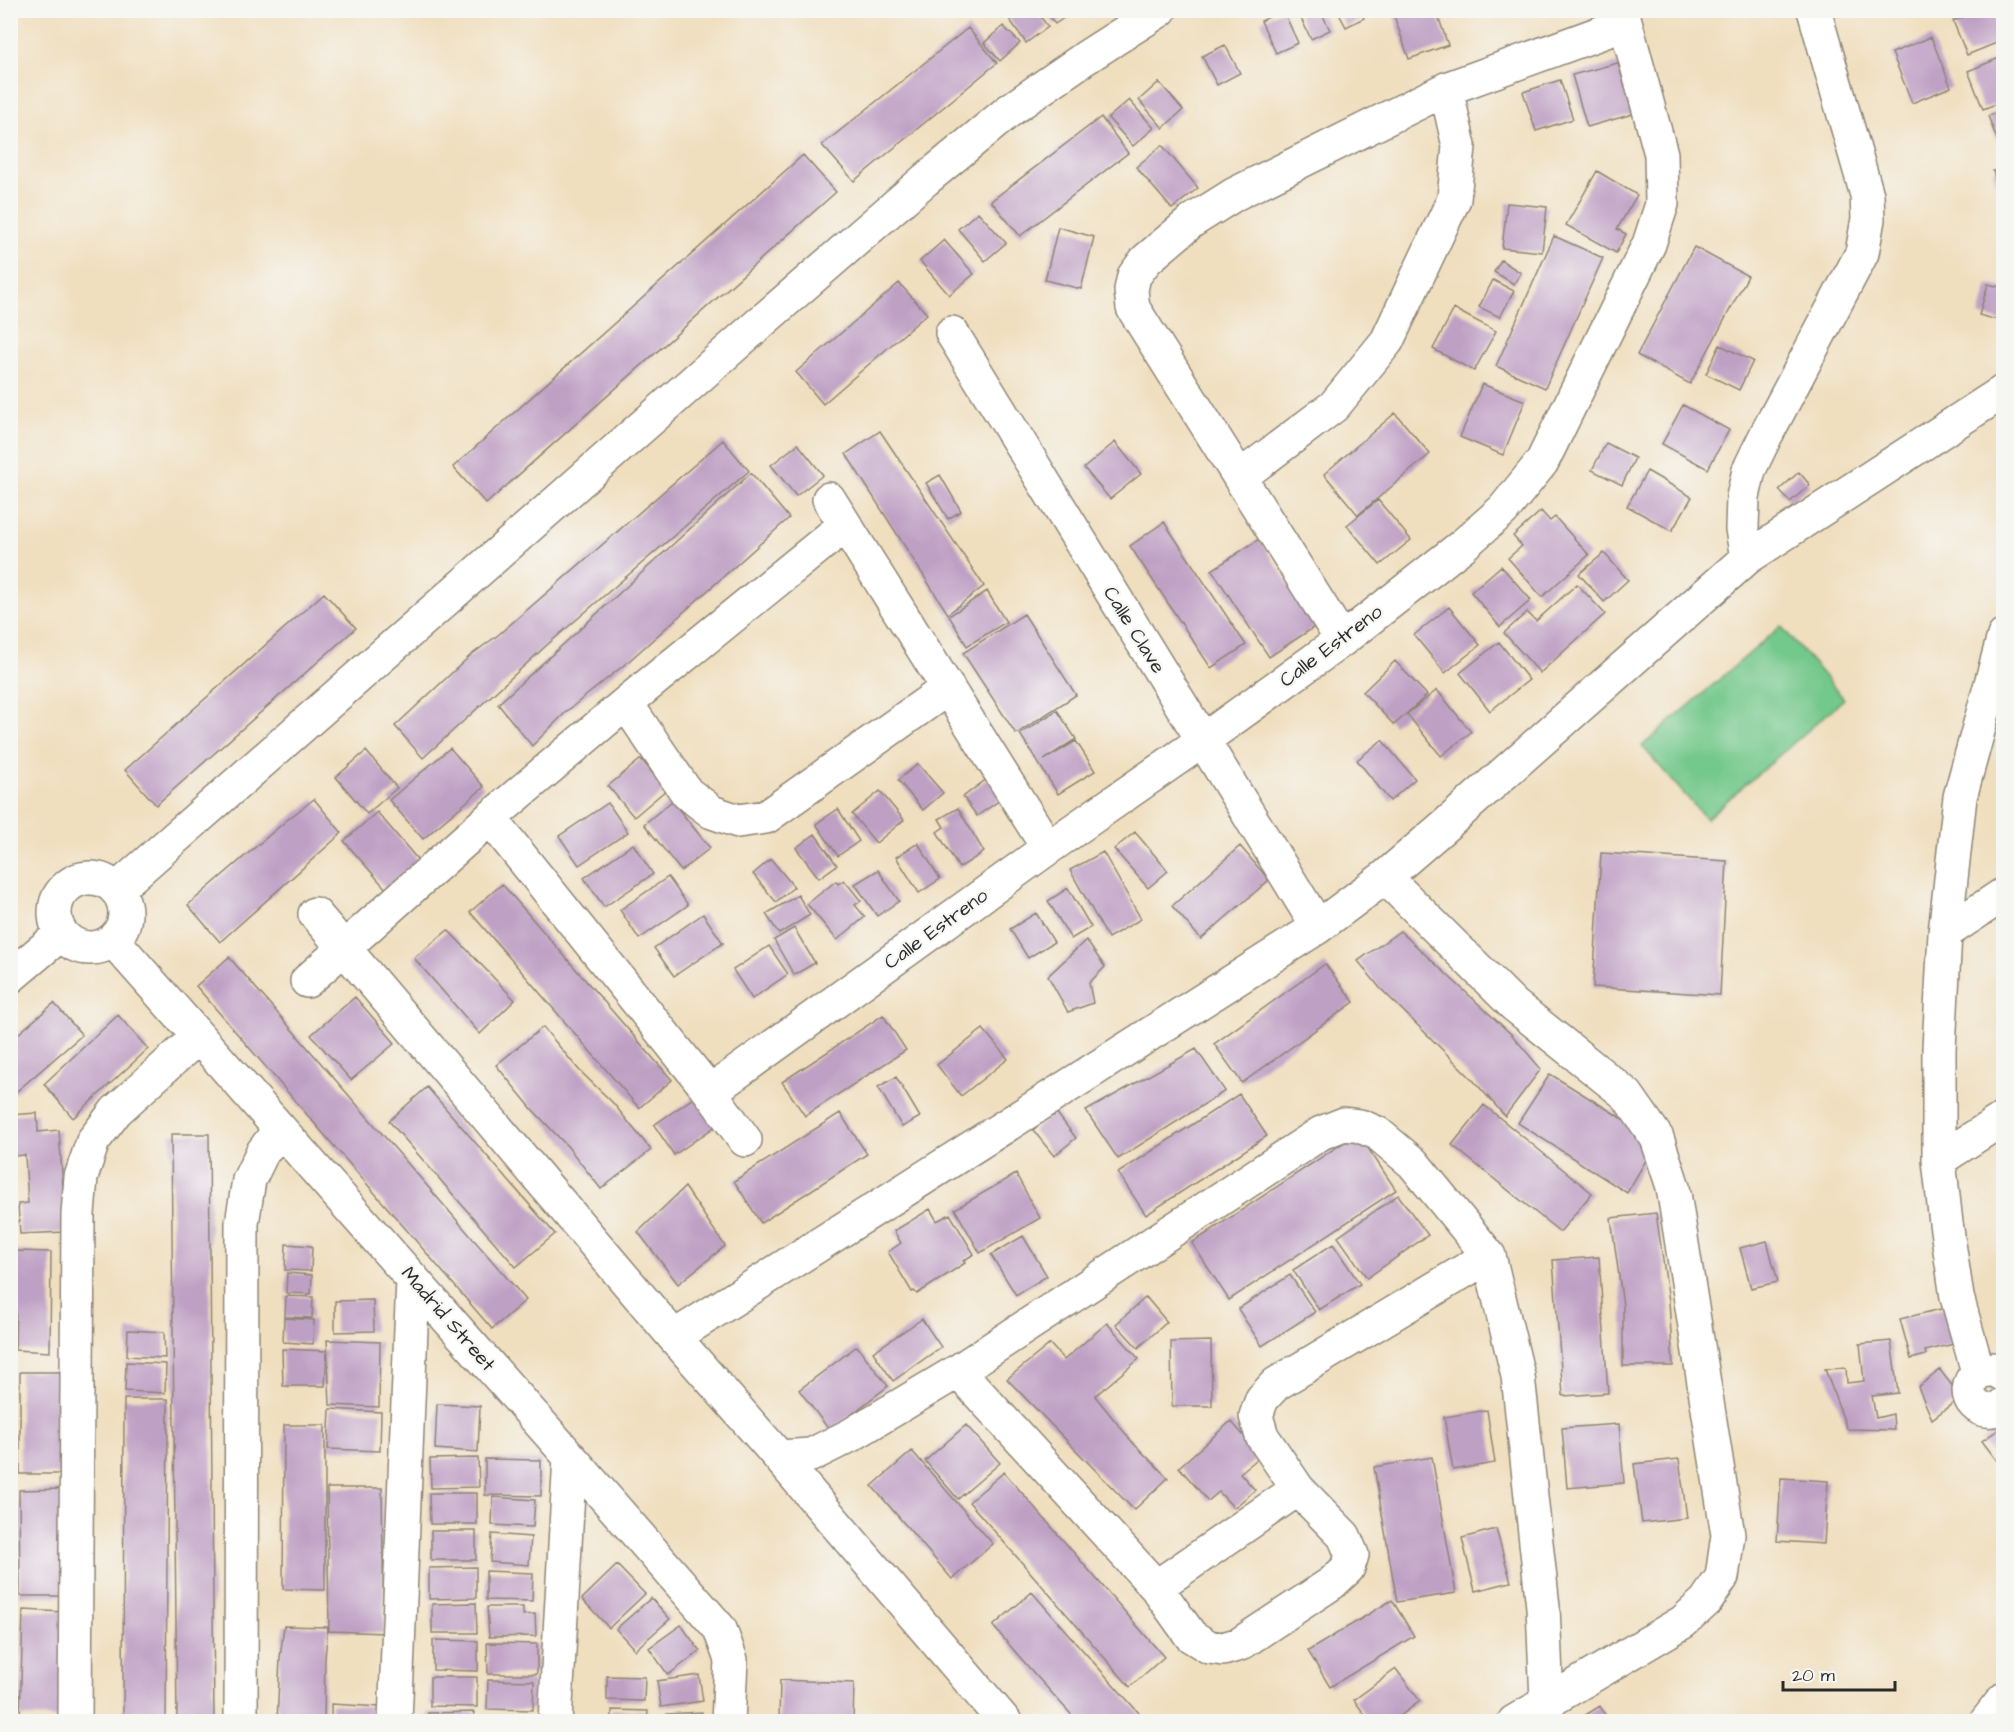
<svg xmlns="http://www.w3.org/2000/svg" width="2014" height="1732" font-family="'Architects Daughter',sans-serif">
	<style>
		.green { fill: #73c88b; stroke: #4f7a5b; stroke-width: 1.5 }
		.building { fill: #bfa0c5 }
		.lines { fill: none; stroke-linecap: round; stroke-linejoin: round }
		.street-casing { stroke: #8e8575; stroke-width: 36 }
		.street { stroke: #fff; stroke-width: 33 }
		.labels { text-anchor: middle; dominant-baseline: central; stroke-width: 4.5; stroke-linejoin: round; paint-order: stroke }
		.street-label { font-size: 20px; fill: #2b2b2b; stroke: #f6f6f2 }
	</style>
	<rect width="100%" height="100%" fill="#f6f6f2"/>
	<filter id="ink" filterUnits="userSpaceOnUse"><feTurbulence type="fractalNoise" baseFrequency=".0167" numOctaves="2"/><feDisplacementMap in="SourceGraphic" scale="12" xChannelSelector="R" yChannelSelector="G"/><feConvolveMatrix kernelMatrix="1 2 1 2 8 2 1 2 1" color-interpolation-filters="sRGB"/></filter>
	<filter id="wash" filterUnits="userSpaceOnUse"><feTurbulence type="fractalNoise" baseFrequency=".008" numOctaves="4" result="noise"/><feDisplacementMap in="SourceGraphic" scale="24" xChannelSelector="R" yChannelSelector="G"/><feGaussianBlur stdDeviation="1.35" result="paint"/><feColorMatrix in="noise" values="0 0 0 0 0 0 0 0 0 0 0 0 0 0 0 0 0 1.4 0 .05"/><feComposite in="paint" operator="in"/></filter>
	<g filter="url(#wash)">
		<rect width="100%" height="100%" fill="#f0dfbf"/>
		<!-- green -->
		<path class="green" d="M1781 626 1844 699 1706 819 1642 746Z"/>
		<g id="blocks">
			<!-- building -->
			<path class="building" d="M1003 10H1036L1048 27 1026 43Z
				M1045 10H1075L1055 24Z
				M1283 10 1298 43 1276 53 1261 21Z
				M1297 10H1320L1330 30 1311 39Z
				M1337 10H1360L1364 18 1346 27Z
				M1392 10H1436L1448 45 1409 59Z
				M1499 10H1525V11L1501 17Z
				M1981 10H1994L2004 34V40L1967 55 1953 21Z
				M1003 26 1020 43 1000 61 984 43Z
				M968 28 997 63 854 181 822 145Z
				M1931 37 1951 87 1912 103 1892 53Z
				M1225 45 1240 73 1217 85 1202 56Z
				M2004 56V101L1983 109 1968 71Z
				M1618 63 1633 114 1587 127 1572 75Z
				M1560 80 1573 119 1536 131 1523 92Z
				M1159 82 1183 110 1163 128 1139 100Z
				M1129 100 1154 128 1133 146 1108 118Z
				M2004 109V155H2003L1988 116Z
				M1101 117 1128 153 1020 236 991 201Z
				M1162 145 1198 188 1172 209 1136 167Z
				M803 155 836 192 486 504 453 467Z
				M2004 168V206H2003L1993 171Z
				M1597 171 1637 195 1617 229 1626 234 1616 253 1566 225Z
				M1507 203 1547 207 1542 252 1502 248Z
				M978 212 1006 243 985 261 958 229Z
				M1058 227 1094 237 1081 289 1045 280Z
				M1554 236 1603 258 1545 388 1496 366Z
				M944 240 974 274 949 295 920 261Z
				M1694 247 1748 276 1690 384 1637 355Z
				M1501 260 1521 273 1514 284 1494 272Z
				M1493 280 1514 291 1500 317 1479 307Z
				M899 283 927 314 823 404 796 372Z
				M1988 284 2004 288V322L1979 315Z
				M1454 309 1496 331 1474 371 1433 349Z
				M1720 345 1753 361 1739 390 1706 374Z
				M1482 384 1525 401 1503 455 1460 437Z
				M1683 405 1729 430 1708 469 1662 444Z
				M1395 413 1430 454 1358 515 1324 474Z
				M880 431 984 586 948 614 846 454Z
				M723 440 749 471 547 645 423 758 395 726 471 655 498 635Z
				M1115 442 1141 474 1110 499 1084 468Z
				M1606 443 1635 458 1622 485 1592 470Z
				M798 444 823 475 796 496 771 465Z
				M1647 471 1692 497 1672 531 1627 506Z
				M1799 472 1810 485 1790 502 1779 490Z
				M751 473 789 518 629 661 567 711 532 746 498 704Z
				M940 475 961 511 948 519 926 483Z
				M1378 500 1411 540 1380 565 1347 525Z
				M1541 511 1550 521 1555 517 1589 555 1542 597 1508 558 1522 546 1513 536Z
				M1164 522 1246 645 1211 668 1130 546Z
				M1259 539 1316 626 1269 657 1212 570Z
				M1604 553 1628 580 1604 602 1579 574Z
				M1501 566 1531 600 1500 627 1471 592Z
				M1577 584 1605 614 1540 673 1504 633 1527 612 1536 621Z
				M987 591 1006 622 967 646 949 616Z
				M324 593 356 628 156 805 125 770Z
				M1449 607 1480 645 1445 673 1414 635Z
				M1024 614 1076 695 1016 734 963 653Z
				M1499 642 1529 680 1490 711 1460 673Z
				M1395 661 1427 695 1394 725 1363 692Z
				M1437 690 1471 732 1441 756 1407 714Z
				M1057 710 1076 739 1044 760 1076 741 1095 771 1058 794 1020 734Z
				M1382 740 1415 779 1390 801 1357 760Z
				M450 748 484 787 423 839 389 800Z
				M366 751 397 788 367 814 336 777Z
				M641 759 666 790 634 817 608 786Z
				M918 764 943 793 923 810 898 780Z
				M988 778 1003 798 977 816 963 797Z
				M880 791 904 820 876 843 852 814Z
				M314 799 342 833 220 942 188 905 287 820Z
				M672 801 710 848 681 871 644 824Z
				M608 803 628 832 579 865 559 836Z
				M958 808 984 852 959 868 937 832 944 827 939 819Z
				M838 809 859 841 838 856 816 824Z
				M377 812 418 860 386 889 344 841Z
				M1135 832 1168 871 1148 888 1114 849Z
				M815 834 837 865 819 878 796 848Z
				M918 843 940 879 919 893 896 857Z
				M633 844 653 874 604 907 584 878Z
				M1240 846 1269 880 1201 939 1172 906Z
				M1103 852 1141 919 1108 938 1070 870Z
				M1601 853 1727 861 1720 995 1593 987Z
				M771 859 794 887 776 902 753 874Z
				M878 870 899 901 877 916 855 884Z
				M668 877 688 905 639 939 620 910Z
				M844 880 861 901 855 905 865 917 837 940 807 904 836 881 838 884Z
				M502 884 672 1080 639 1108 470 912Z
				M1068 888 1091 927 1071 939 1048 901Z
				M798 895 810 915 779 934 766 914Z
				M1036 913 1054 942 1028 958 1010 929Z
				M703 914 723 943 674 976 654 948Z
				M794 928 815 963 794 975 774 940Z
				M448 930 515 1000 480 1034 414 958Z
				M1400 931 1512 1035 1541 1069 1505 1116 1472 1079 1380 988 1358 961Z
				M1086 940 1105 967 1089 983 1093 1003 1068 1012 1048 976Z
				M769 946 788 974 752 999 733 970Z
				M229 957 526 1300 492 1329 196 986Z
				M1325 964 1354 1002 1242 1083 1214 1044Z
				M355 997 395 1043 351 1080 311 1035Z
				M54 1003 82 1035 10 1097V1041Z
				M118 1015 148 1049 73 1118 44 1084Z
				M883 1015 906 1050 805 1116 782 1082Z
				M543 1027 579 1070 613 1103 651 1150 601 1189 568 1147 532 1109 496 1065Z
				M983 1029 1008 1059 961 1096 937 1065Z
				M1196 1049 1225 1091 1118 1159 1086 1111Z
				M1550 1074 1636 1127 1635 1138 1652 1150 1627 1193 1518 1123Z
				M896 1077 920 1117 902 1127 878 1087Z
				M427 1087 555 1234 516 1267 389 1121Z
				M702 1092 723 1121 674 1155 654 1125Z
				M1239 1094 1267 1136 1146 1215 1118 1173Z
				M1484 1105 1592 1193 1560 1232 1452 1145Z
				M1056 1112 1076 1138 1054 1156 1033 1130Z
				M37 1113 38 1132 59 1130 66 1232 20 1234 18 1204 28 1203 25 1155 12 1156 10 1115Z
				M840 1113 867 1154 761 1223 734 1181Z
				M1358 1133 1396 1190 1229 1300 1192 1243Z
				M171 1134H209L214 1722H177Z
				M1016 1174 1040 1218 980 1253 955 1209Z
				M685 1187 725 1246 678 1284 638 1232Z
				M1398 1195 1428 1235 1367 1278 1338 1237Z
				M930 1209 937 1221 950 1214 974 1254 963 1261 965 1263 917 1294 914 1291 912 1292 888 1252 901 1243 894 1231Z
				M1656 1213 1669 1301 1673 1366H1623V1306L1611 1218Z
				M1023 1236 1047 1276 1016 1295 991 1255Z
				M1767 1241 1778 1282 1751 1288 1740 1248Z
				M286 1244 312 1246 311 1271 285 1270Z
				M1333 1244 1360 1284 1319 1310 1293 1270Z
				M17 1251 51 1252 50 1352 15 1350Z
				M1599 1257 1608 1393 1563 1396 1553 1260Z
				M287 1273 312 1275 311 1294 286 1293Z
				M1290 1275 1315 1312 1262 1346 1238 1309Z
				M286 1296 313 1297 312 1318 285 1317Z
				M1146 1297 1167 1322 1138 1348 1116 1324Z
				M373 1300 374 1331 335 1332V1301Z
				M1945 1308 1954 1344 1925 1351 1926 1355 1911 1359 1900 1319Z
				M284 1318 314 1320 313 1344 283 1342Z
				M922 1319 941 1347 893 1381 873 1352Z
				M1107 1323 1139 1359 1095 1396 1133 1443 1168 1478 1134 1510 1007 1379 1050 1344 1064 1360Z
				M128 1330 164 1332 165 1358 127 1356Z
				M327 1340 380 1342 379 1407 330 1405Z
				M1211 1341 1212 1406H1172L1171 1342Z
				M1891 1341 1898 1393 1872 1396 1876 1418 1893 1414 1894 1430 1847 1429 1825 1369 1846 1368 1847 1383 1864 1381 1860 1344Z
				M857 1346 888 1386 830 1431 799 1390Z
				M282 1349 327 1351 325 1386H283Z
				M126 1362 166 1364 165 1393 125 1391Z
				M1940 1370 1961 1397 1932 1419 1918 1387Z
				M20 1372H65V1474H20Z
				M124 1399H168L166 1722H123Z
				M437 1404 480 1406 478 1452 435 1449Z
				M330 1409 381 1412 380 1451 328 1449Z
				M1487 1410 1495 1463 1453 1470 1444 1417Z
				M1231 1421 1261 1456 1240 1473 1255 1490 1234 1508 1219 1492 1208 1501 1179 1467Z
				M1619 1424 1624 1483 1567 1488 1562 1428Z
				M284 1425H325V1590L283 1589Z
				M966 1425 1000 1463 958 1499 925 1461Z
				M2004 1426V1470L1982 1441Z
				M912 1451 993 1544 952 1579 872 1486Z
				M1432 1457 1456 1593 1397 1602 1374 1467Z
				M478 1458 479 1487 431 1488 430 1459Z
				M485 1459 541 1460V1496L485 1495Z
				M1679 1459 1687 1518 1642 1523 1634 1464Z
				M1004 1472 1164 1657 1130 1687 969 1502Z
				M1781 1478 1828 1481 1824 1544 1777 1541Z
				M327 1488H382L384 1633 329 1631Z
				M60 1489 62 1596H20L19 1490Z
				M429 1493H477V1524H430Z
				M493 1497 535 1500 533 1527 492 1525Z
				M1496 1529 1511 1582 1475 1591 1462 1538Z
				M431 1531H476V1560H431Z
				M492 1534 531 1537 529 1565 490 1562Z
				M617 1565 645 1594 609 1628 582 1599Z
				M476 1567V1598L429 1599V1568Z
				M486 1571 533 1573 532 1601 486 1600Z
				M1032 1592 1070 1636 1147 1722H1078L1031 1670 993 1626Z
				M651 1598 670 1619 635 1650 616 1629Z
				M1392 1600 1414 1636 1330 1687 1308 1651Z
				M476 1603 477 1633H432V1604Z
				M487 1607H523V1615L535 1614 536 1636 489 1637Z
				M23 1610 64 1612 61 1718 20 1717Z
				M681 1625 700 1651 668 1675 649 1648Z
				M284 1626 328 1627 325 1658 324 1722H277L280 1658Z
				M433 1640 478 1641V1671L433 1670Z
				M487 1643 537 1644V1674H488Z
				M1396 1669 1420 1701 1392 1722H1370L1354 1700Z
				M699 1675 703 1701 661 1707 657 1681Z
				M607 1676 645 1677 644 1701 607 1700Z
				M430 1677H477V1707L430 1706Z
				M488 1680 534 1681 533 1710 487 1709Z
				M780 1680 854 1683 853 1722H779Z
				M331 1704 381 1707 380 1722H331Z
				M1600 1706 1609 1722H1574Z
				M612 1710 648 1711 647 1722H612Z
				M474 1712 475 1722H428V1713Z
				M702 1712 703 1722H667V1714Z
				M488 1717 535 1719V1722H488Z"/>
		</g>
	</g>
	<g filter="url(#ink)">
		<use href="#blocks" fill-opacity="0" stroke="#8e8575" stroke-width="1.5"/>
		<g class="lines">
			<!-- street casing -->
			<g class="street-casing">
				<path id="street" d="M952 333 1318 927
					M1240 477 1334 406 1387 341 1454 199 1459 146 1446 89
					M829 499 1048 848
					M1747 558 1742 529 1743 497 1749 470 1766 435 1862 253 1868 219 1867 195 1814 10
					M1342 640 1133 308 1131 290 1134 276 1146 260 1192 221 1235 194 1446 89 1625 24
					M626 703 687 793 712 812 738 821 766 817 948 688
					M490 818 710 1092 745 1140
					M1385 877 1514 1005 1627 1095 1657 1138 1673 1187 1728 1535 1722 1577 1706 1601 1683 1622 1514 1722
					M55 913a35 35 0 1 1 70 0a35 35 0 1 1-70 0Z
					M116 890 760 323 925 180 1010 110 1085 58 1160 10
					M315 914 674 1337 779 1457 811 1455 851 1435 958 1371 1321 1133 1344 1124 1360 1126 1377 1133 1413 1163 1489 1256 1518 1376 1543 1607 1547 1701
					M1945 933 2004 894
					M113 940 570 1457 720 1629 731 1660 728 1722
					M10 977 61 934
					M307 981 490 818 626 703 845 525
					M710 1092 1048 848 1202 741 1342 640 1462 546 1503 510 1542 462 1649 244 1662 204 1661 154 1622 10
					M1939 1160 2004 1118
					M674 1337 1318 927 1385 877 1449 822 1747 558 2004 391
					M958 1371 1156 1587 1191 1636 1209 1647 1223 1649 1240 1644 1332 1583 1348 1568 1352 1555 1344 1536 1298 1489 1262 1436 1256 1416 1262 1399 1276 1384 1489 1256
					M1978 1372 1957 1297 1946 1223 1939 1160V1049L1945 933 1960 797 2004 636
					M2004 1375 1994 1369 1978 1372C1954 1396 1984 1423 2004 1404
					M779 1457 1005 1722
					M1156 1587 1298 1489
					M75 1722 78 1214 81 1177 93 1141 116 1111 198 1037
					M241 1722 242 1223 249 1180 262 1153 280 1129
					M395 1722 413 1279
					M555 1722 570 1457
					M1986 1722 2004 1699"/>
			</g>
			<!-- street -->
			<use href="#street" class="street"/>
		</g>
	</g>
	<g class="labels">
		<!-- street labels -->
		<g class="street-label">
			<text transform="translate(1134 630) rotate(58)">Calle Clave</text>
			<text transform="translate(1331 646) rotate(-37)">Calle Estreno</text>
			<text transform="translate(936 929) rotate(-36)">Calle Estreno</text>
			<text transform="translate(448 1319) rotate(49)">Madrid Street</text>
		</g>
	</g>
	<!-- margin -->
	<rect width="2014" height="1732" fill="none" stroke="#f6f6f2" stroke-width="36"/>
	<!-- scale -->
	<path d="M1783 1681v9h112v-9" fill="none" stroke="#2b2b2b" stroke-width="3"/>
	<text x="1792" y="1681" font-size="18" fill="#2b2b2b" stroke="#f6f6f2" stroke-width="4.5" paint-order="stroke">20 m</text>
</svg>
